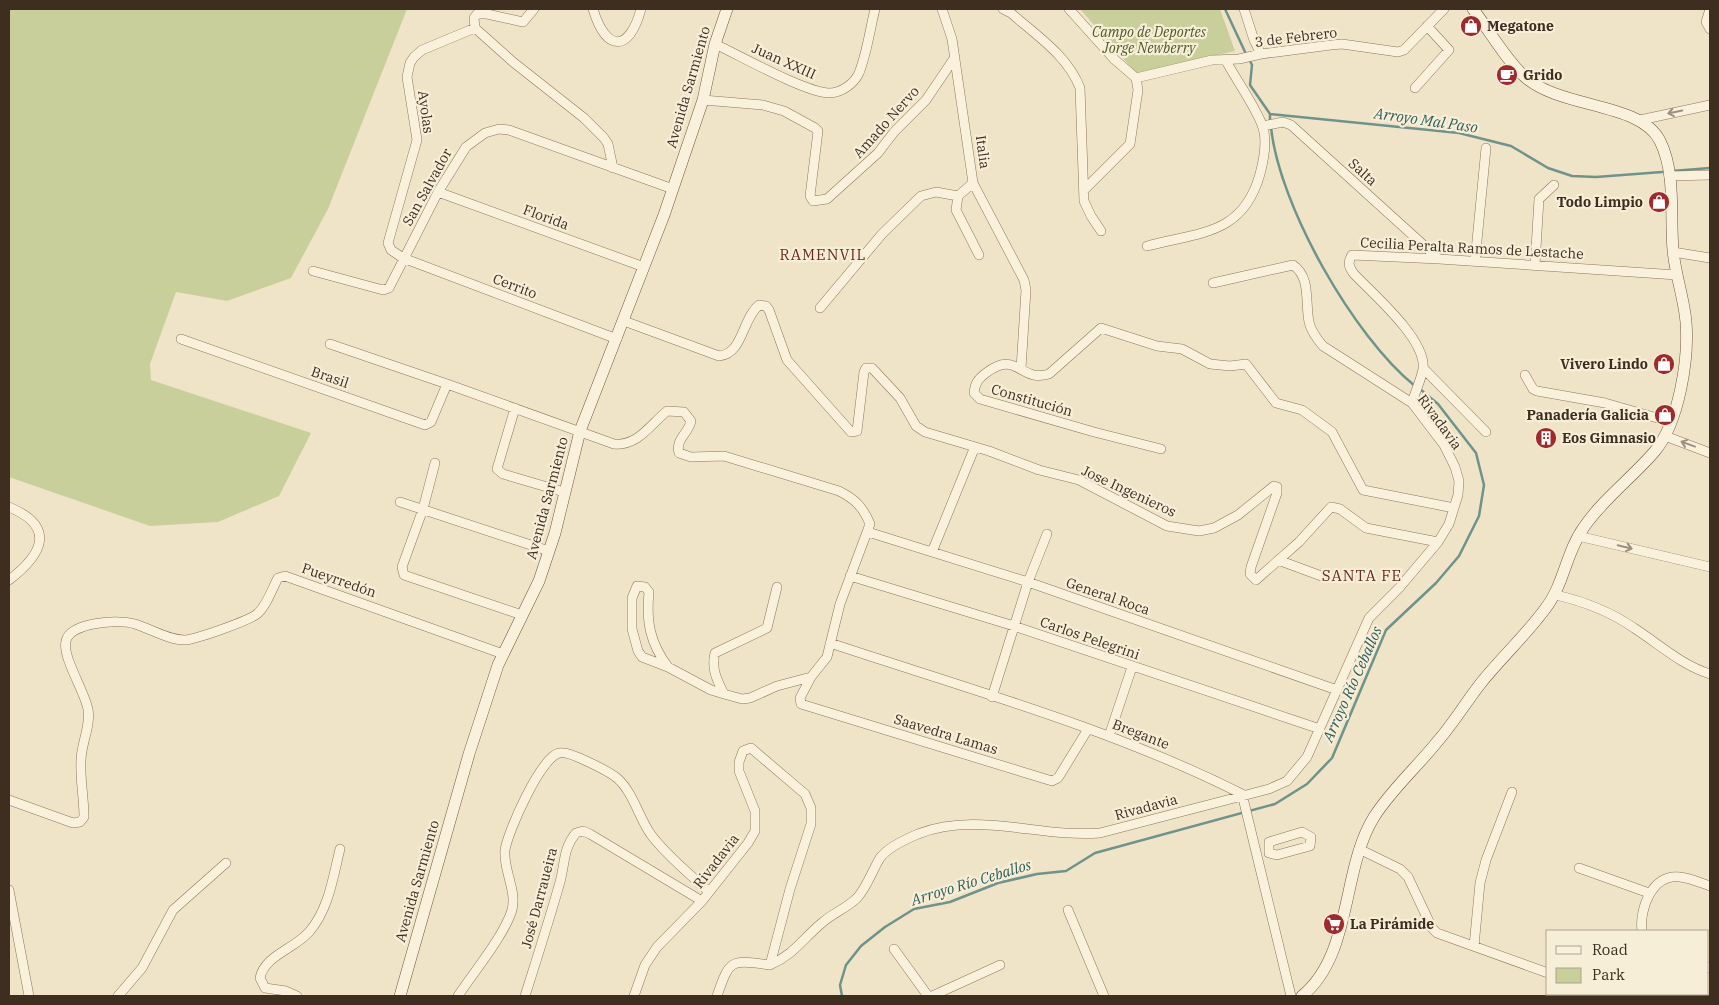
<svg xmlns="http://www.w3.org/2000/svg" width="1719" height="1005" font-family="'IBM Plex Serif',serif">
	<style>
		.green { fill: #c9cf9b }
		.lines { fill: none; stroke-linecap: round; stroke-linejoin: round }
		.stream { stroke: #6f938a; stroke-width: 2.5 }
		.street-casing { stroke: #8d765c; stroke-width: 10 }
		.secondary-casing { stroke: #6f573f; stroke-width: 12 }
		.street { stroke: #faf1dc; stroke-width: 9 }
		.secondary { stroke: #faf1dc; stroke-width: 11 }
		.oneway { stroke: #9c907e }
		.labels { text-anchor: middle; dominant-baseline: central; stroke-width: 4.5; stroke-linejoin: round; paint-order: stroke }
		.poi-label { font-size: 14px; font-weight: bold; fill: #3d2e20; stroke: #f7eed8; text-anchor: start }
		.park-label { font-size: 14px; font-style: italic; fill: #4d5a26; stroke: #f7eed8 }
		.street-label { font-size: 14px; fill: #3d2e20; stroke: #f7eed8 }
		.water-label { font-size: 15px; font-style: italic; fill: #2f5d5a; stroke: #f7eed8 }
		.neighbourhood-label { font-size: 15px; letter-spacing: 1px; fill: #6b2e1e; stroke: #f7eed8 }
	</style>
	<rect width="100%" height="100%" fill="#f0e4c8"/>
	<!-- green -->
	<path class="green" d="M9 9H407L328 209 291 278 227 301 176 292 150 364 151 380 311 433 279 496 218 522 150 526 9 477Z
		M1080 9H1220L1235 51 1136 73Z"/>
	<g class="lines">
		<!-- stream -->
		<path class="stream" d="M1225 9 1246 54
			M1249 59 1252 65 1250 85 1270 114V121
			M1270 114 1459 133 1511 146 1548 168 1572 176 1596 177 1662 172
			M1271 127C1279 206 1354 337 1415 386
			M1672 171 1710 168
			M842 996 840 985 846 965 861 946 885 927 914 909 950 902 998 883 1037 874 1066 871 1095 853 1275 804 1307 784 1332 758 1386 630 1436 583 1459 556 1479 516 1484 485 1476 453 1438 404 1420 389"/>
		<!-- street casing -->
		<g class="street-casing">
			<path id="street" d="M593 9C606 52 629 53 641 9
				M1003 9 1011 13C1037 36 1068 56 1080 88L1084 201 1091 216 1101 231
				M1069 9 1114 59 1136 78
				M1244 9 1254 40 1261 54
				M1710 9 1706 22 1710 29
				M475 28 422 50 414 57 410 63 407 77 417 140 388 243 391 250 403 258 617 339
				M475 28 513 62 584 118 604 138 608 144 613 168
				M475 28 474 18 477 14H487L523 22 534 9
				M715 44C741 56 804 92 829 93 841 93 854 84 859 73 867 53 870 29 875 9
				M1136 78 1212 60 1239 59 1261 54 1331 45 1342 44 1398 52 1404 50 1444 9
				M1415 88 1449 50 1427 26
				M703 100 763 105 784 111 815 128 818 131 810 196 813 201 827 199 878 153 894 132 926 100 955 57
				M1640 120 1710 105
				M1263 126 1283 122 1291 125 1439 259
				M1669 176 1710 175
				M973 183 1024 280 1026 290 1021 369
				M1084 190 1130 144 1138 90 1136 78
				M438 192 644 267
				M958 196 956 210 979 255
				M1147 246C1200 232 1243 235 1260 174 1264 159 1268 140 1262 125 1255 106 1235 78 1225 59
				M1673 252 1710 258
				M1475 261 1486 148
				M1535 265 1539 199 1554 185
				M313 271 383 290 389 288 438 192 466 147 485 133 499 129 509 130 673 189
				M820 308 882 234 921 196 936 192 958 196 973 183 952 39 942 9
				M624 321 719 356C743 354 742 319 759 305L766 306 769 310 787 360 851 432 857 431 864 372 866 368H872L900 398 916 426 925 432 989 451 1039 470 1079 480 1167 526 1199 531 1214 528 1238 515 1274 486 1277 487V493L1251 567 1250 574 1256 580 1299 542 1331 507 1340 509 1366 528 1438 542
				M181 339 425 425 431 422 447 384 614 444C638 446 650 425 667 411L684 412 691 421C689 433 675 439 679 453L691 457 724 456 839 491C855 499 863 507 870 524L840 604 827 657 811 677 777 686 750 698 742 699 724 694C717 680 711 669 715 653L767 628 777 587
				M330 344 447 384
				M1423 368 1486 432
				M1525 375 1533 389 1537 391 1605 403 1671 422
				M1412 403C1415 392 1421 380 1423 369 1427 340 1373 294 1354 274 1349 267 1347 263 1352 255L1439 259 1677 275
				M515 408 497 469 503 474 564 492
				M1665 436 1710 453
				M1161 449 1094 432 980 399 974 393C975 383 978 379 986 373 1017 349 1020 383 1049 374L1101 328 1157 346 1182 349 1210 364 1230 366 1246 364 1276 403 1302 410 1332 432 1363 490 1454 508
				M435 463 423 509 402 567 404 575 522 615
				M400 502 549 551
				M9 507C57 527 42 555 9 580
				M868 532 1028 582 1337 690
				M1578 536 1710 567
				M932 552 974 449
				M1278 560 1324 577
				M850 576 1014 626 1320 729
				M1556 595C1582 601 1611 612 1634 628 1659 644 1681 665 1710 674
				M830 643C968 689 1111 728 1242 794L1291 996
				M668 667C650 643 646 622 649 592L645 587 637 586 632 598V629L638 651 642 657 668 667 711 690 724 694
				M811 677 800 698 801 704 1052 781 1058 778 1088 729
				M992 697 1028 582 1047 534
				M1109 736 1132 667
				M9 800 73 823 80 822 84 817C84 798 80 780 81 761 81 743 91 727 88 709 84 690 62 657 66 641 70 622 120 619 135 624 151 629 168 640 185 640 197 639 248 621 257 614 266 607 272 589 278 578L285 576 503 654
				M1302 832 1311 837 1310 846 1277 855 1269 853V842Z
				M1359 849 1400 869 1408 877 1432 928 1437 933 1548 973
				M1579 868 1649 893
				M9 890 29 996
				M1068 910 1104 996
				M1642 931C1639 910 1652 873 1680 877 1690 878 1701 883 1710 886
				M1474 946 1480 883 1486 860 1512 792
				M894 949 928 996
				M1708 967 1710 968
				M1607 994 1614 996
				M118 996 142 968 173 910 226 863
				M297 996 286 991 265 988 260 978C264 956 294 949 309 932 329 909 333 877 340 849
				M458 996C473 973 504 936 512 910 517 890 503 870 505 850 508 831 541 757 559 753 568 750 608 771 617 778 634 793 639 819 652 836 668 857 690 874 709 892
				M525 996C537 958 549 921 560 882 565 864 563 848 576 833L583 831 590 834 702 901
				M634 996 645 965 657 947 702 901 748 843 755 831V811L739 771V762L743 751 751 748 805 794 811 808V824L790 889 770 965C795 954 803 938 823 922 833 913 847 908 857 898 867 887 872 871 880 858 888 847 906 839 918 834 977 811 1040 838 1100 833L1269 789 1287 781 1307 757 1369 618 1399 588 1438 542 1449 524 1458 495 1459 481 1455 467 1444 445 1412 403 1323 346C1316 338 1311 331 1309 322 1305 302 1311 277 1293 265L1213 283
				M717 996C730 958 731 960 770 965
				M932 996 1000 965"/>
		</g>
		<!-- secondary casing -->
		<g class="secondary-casing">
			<path id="secondary" d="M400 996 469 754 498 665 539 581 555 533 580 431 664 215 703 100 715 44 727 9
				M1302 996C1353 954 1341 870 1374 817 1391 790 1417 767 1437 742 1453 724 1466 702 1481 683 1501 658 1526 635 1545 609 1564 585 1566 552 1584 527 1604 498 1633 477 1655 451 1679 422 1689 359 1686 322 1684 298 1675 274 1673 250 1670 215 1676 173 1660 141 1641 102 1561 109 1525 77 1506 60 1489 30 1473 9"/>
		</g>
		<!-- street -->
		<use href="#street" class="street"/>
		<!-- secondary -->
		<use href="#secondary" class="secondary"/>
	</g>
	<!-- one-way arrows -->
	<defs><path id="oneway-shaft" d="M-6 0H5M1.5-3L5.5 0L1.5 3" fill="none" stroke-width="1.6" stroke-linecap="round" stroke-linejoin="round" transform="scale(1.25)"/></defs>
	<g class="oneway">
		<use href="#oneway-shaft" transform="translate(1675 112) rotate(168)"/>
		<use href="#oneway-shaft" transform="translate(1688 444) rotate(-160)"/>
		<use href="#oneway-shaft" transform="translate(1625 547) rotate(13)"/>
	</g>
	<!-- icons -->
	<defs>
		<g id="shop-disc" transform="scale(1.125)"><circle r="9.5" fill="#9e2a2b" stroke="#f7eed8"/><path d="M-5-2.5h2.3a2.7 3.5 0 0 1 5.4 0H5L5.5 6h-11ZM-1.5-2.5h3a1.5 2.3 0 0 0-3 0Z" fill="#fff"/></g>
		<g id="cafe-disc" transform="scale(1.125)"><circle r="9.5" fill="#9e2a2b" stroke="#f7eed8"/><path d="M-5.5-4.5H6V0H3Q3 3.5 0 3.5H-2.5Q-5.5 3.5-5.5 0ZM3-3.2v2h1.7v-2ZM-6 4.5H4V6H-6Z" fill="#fff"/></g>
		<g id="building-disc" transform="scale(1.125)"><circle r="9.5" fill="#9e2a2b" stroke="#f7eed8"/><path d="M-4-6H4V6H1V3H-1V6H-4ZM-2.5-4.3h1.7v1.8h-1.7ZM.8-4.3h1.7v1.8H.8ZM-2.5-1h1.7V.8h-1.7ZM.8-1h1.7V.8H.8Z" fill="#fff"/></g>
		<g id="supermarket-disc" transform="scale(1.125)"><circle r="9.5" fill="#9e2a2b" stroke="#f7eed8"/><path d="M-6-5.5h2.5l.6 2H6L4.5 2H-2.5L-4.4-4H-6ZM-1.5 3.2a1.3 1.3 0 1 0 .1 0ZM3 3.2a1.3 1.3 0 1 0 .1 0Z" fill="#fff"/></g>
	</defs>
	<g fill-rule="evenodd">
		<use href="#shop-disc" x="1471" y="26"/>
		<use href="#cafe-disc" x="1507" y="75"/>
		<use href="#shop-disc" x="1659" y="202"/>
		<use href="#shop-disc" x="1664" y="364"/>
		<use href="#shop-disc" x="1665" y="415"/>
		<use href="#building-disc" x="1546" y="438"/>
		<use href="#supermarket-disc" x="1334" y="924"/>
	</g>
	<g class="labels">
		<!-- poi labels -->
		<g class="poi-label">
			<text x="1487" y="26">Megatone</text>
			<text x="1523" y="75">Grido</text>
			<text x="1643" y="202" text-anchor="end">Todo Limpio</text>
			<text x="1648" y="364" text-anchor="end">Vivero Lindo</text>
			<text x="1649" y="415" text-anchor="end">Panadería Galicia</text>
			<text x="1562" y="438">Eos Gimnasio</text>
			<text x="1350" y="924">La Pirámide</text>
		</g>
		<!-- park labels -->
		<g class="park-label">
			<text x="1149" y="32">Campo de Deportes<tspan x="1149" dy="16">Jorge Newberry</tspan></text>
		</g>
		<!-- street labels -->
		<g class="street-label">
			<text transform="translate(1296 37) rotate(-7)">3 de Febrero</text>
			<text transform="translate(784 61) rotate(24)">Juan XXIII</text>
			<text transform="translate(688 87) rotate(-74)">Avenida Sarmiento</text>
			<text transform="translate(426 112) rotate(82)">Ayolas</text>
			<text transform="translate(886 122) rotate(-48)">Amado Nervo</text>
			<text transform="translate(983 152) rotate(82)">Italia</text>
			<text transform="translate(1363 172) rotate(42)">Salta</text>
			<text transform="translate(427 187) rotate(-61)">San Salvador</text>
			<text transform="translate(546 217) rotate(20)">Florida</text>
			<text transform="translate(1472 248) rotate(3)">Cecilia Peralta Ramos de Lestache</text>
			<text transform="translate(515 286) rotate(21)">Cerrito</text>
			<text transform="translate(330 377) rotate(19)">Brasil</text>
			<text transform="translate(1032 400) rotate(16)">Constitución</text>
			<text transform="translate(1440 422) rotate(54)">Rivadavia</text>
			<text transform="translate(1129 491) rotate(25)">Jose Ingenieros</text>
			<text transform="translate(547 498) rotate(-75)">Avenida Sarmiento</text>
			<text transform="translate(339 580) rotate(19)">Pueyrredón</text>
			<text transform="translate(1108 596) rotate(19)">General Roca</text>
			<text transform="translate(1090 638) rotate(19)">Carlos Pelegrini</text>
			<text transform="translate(946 734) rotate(17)">Saavedra Lamas</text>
			<text transform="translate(1141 734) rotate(21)">Bregante</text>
			<text transform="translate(1146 807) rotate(-15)">Rivadavia</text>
			<text transform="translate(716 861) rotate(-52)">Rivadavia</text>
			<text transform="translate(417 881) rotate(-74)">Avenida Sarmiento</text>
			<text transform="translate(539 898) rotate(-75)">José Darraueira</text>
		</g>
		<!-- water labels -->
		<g class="water-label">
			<text transform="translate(1426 120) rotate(8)">Arroyo Mal Paso</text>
			<text transform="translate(1352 684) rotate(-66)">Arroyo Río Ceballos</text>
			<text transform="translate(971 882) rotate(-17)">Arroyo Río Ceballos</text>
		</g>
		<!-- neighbourhood labels -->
		<g class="neighbourhood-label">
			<text x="823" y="254">RAMENVIL</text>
			<text x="1362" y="575">SANTA FE</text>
		</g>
	</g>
	<!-- border -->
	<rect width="1719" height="1005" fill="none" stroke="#3d2e20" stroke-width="20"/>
	<!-- legend -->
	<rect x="1546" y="930" width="162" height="65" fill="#f7eed8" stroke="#ada18e"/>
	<rect x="1556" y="946" width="25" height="8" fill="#faf1dc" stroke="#ada18e"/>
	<text x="1592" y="955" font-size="15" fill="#3d2e20">Road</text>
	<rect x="1556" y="968" width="25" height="15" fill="#c9cf9b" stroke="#ada18e"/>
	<text x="1592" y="980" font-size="15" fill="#3d2e20">Park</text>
</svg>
